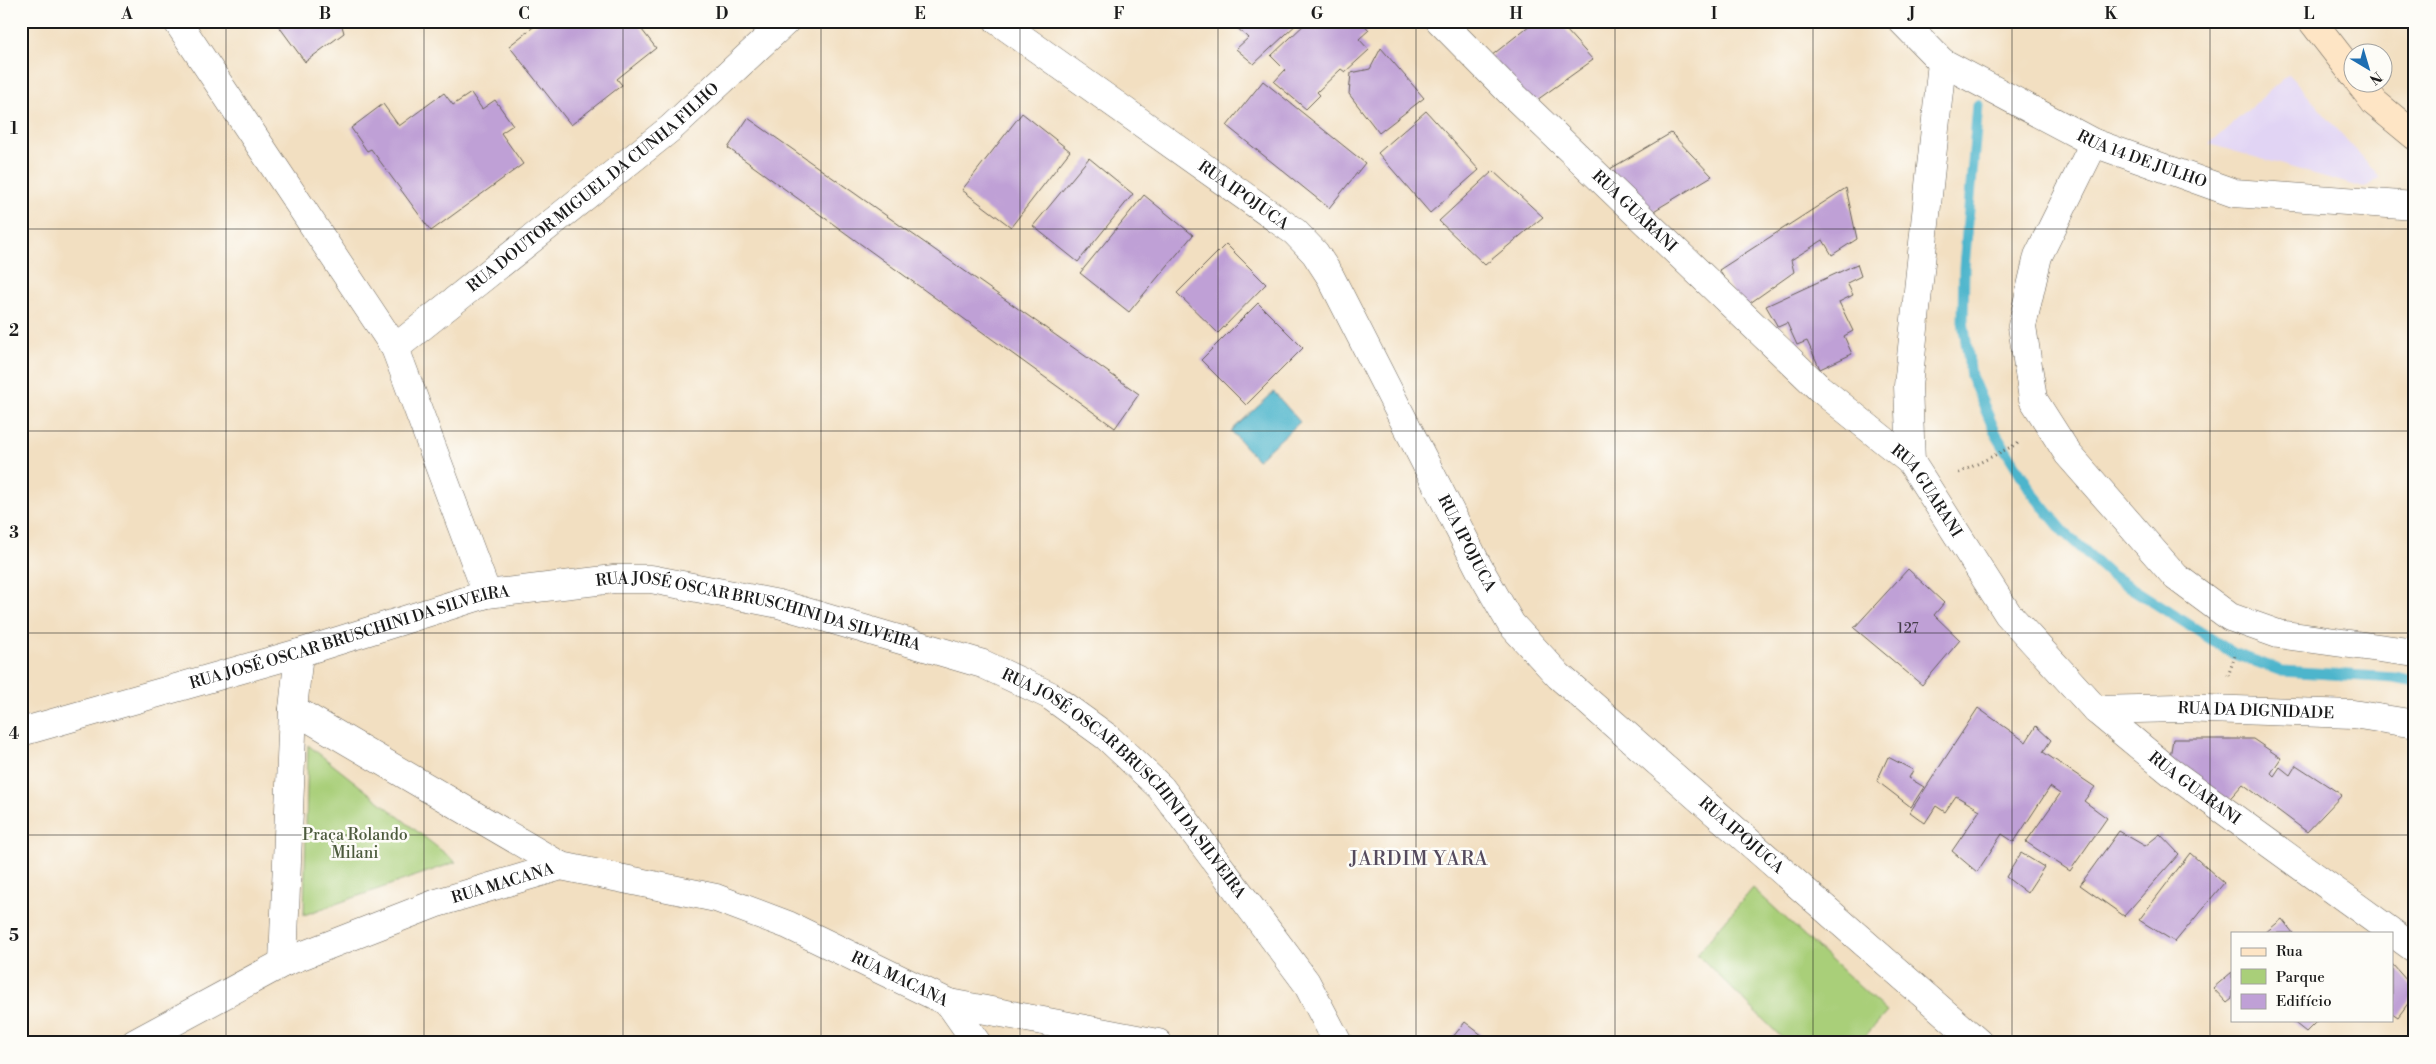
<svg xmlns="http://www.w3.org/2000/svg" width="2436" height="1064" font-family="'Libre Bodoni',serif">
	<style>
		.built { fill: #e1d4f4 }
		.green { fill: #a9cf79; stroke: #62764a }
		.water { fill: #4eb5cc; stroke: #356874 }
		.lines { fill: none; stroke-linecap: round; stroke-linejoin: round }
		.stream { stroke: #4eb5cc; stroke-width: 11 }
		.building { fill: #bfa0d6 }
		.minor-casing { stroke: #676056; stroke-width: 29 }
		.tertiary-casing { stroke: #676056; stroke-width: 29 }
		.secondary-casing { stroke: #676056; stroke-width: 29 }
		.path { stroke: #676056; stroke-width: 3; stroke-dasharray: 1 4; stroke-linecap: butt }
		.minor { stroke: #fff; stroke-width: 28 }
		.tertiary { stroke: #fff; stroke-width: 28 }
		.secondary { stroke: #fee5c5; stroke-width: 28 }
		.grid { fill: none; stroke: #1c1c1c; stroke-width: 1; stroke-opacity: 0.55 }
		.labels { text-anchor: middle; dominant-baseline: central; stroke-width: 5; stroke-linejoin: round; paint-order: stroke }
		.number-label { font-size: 14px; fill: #453d4a }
		.street-label { font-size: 16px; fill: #1c1c1c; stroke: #fdfcf7 }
		.park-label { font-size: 16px; fill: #4d5b3d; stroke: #fdfcf7 }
		.quarter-label { font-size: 19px; letter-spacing: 1px; fill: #554a5d; stroke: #fdfcf7 }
		.neatline { fill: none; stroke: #1c1c1c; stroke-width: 2 }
		.grid-label { font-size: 16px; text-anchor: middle; font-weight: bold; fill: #1c1c1c }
	</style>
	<rect width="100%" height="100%" fill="#fdfcf7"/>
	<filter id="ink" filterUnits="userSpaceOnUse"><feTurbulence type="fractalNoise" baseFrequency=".02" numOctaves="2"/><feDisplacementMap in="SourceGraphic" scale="10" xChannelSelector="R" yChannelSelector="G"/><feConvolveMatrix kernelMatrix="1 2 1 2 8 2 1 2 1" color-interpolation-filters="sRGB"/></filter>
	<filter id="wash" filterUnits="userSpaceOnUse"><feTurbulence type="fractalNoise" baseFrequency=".0096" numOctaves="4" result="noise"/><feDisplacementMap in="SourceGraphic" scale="20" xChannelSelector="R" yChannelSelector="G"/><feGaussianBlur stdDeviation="1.12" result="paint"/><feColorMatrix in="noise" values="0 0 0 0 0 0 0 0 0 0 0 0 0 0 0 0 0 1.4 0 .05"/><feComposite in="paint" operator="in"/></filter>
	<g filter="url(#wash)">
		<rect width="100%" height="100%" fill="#f2dfc1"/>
		<!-- built -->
		<path class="built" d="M2289 74 2380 178 2364 188 2209 144Z"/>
		<!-- green -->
		<path class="green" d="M308 745 456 862 304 915Z
			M1753 888 1887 1012 1859 1043H1787L1697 954Z"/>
		<!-- water -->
		<path class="water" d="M1274 392 1300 422 1257 460 1231 431Z"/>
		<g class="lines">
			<!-- stream -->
			<path class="stream" d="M1978 105 1964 267 1963 321 1971 376 1996 434 2033 494 2064 532 2111 575 2233 653 2282 671 2395 678 2415 682"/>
		</g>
		<g id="blocks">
			<!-- building -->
			<path class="building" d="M275 21H348L342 26 344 33 305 62Z
				M541 21H635L656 48 617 79 622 85 571 125 509 46Z
				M1230 21H1300L1254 64 1236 49 1248 38Z
				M1308 21H1361L1369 30 1359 39 1369 50 1345 72 1341 69 1317 92 1320 95 1306 109 1274 82 1285 70 1271 56Z
				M1535 21H1558L1593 60 1530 105 1486 60Z
				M1381 48 1424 98 1379 133 1349 94 1351 73 1370 69Z
				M1263 81 1365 163 1329 208 1227 126Z
				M444 93 453 105 471 93 482 109 495 100 513 125 501 133 523 164 431 231 371 149 367 151 351 128 383 104 399 126Z
				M1426 111 1479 170 1430 213 1378 153Z
				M1022 113 1070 151 1011 227 962 190Z
				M748 118 1139 394 1115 428 728 148Z
				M1671 133 1712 176 1652 212 1610 169Z
				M1089 158 1133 194 1078 262 1033 226Z
				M1493 171 1543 217 1485 265 1439 221Z
				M1846 188 1857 239 1832 255 1823 240 1791 260 1794 272 1743 308 1719 270Z
				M1144 195 1193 235 1129 312 1080 273Z
				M1226 244 1266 284 1218 333 1177 293Z
				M1857 264 1861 276 1847 283 1853 295 1839 302 1853 331 1844 336 1852 354 1820 369 1807 341 1797 345 1787 323 1778 327 1766 306Z
				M1258 303 1303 348 1246 405 1201 360Z
				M1908 569 1944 603 1934 615 1960 640 1922 685 1854 628Z
				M1978 708 2026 742 2036 726 2051 740 2043 752 2095 787 2084 801 2107 818 2070 871 2026 842 2060 794 2050 787 2014 842 2002 834 1977 872 1952 851 1980 810 1956 796 1945 812 1936 806 1925 823 1910 812Z
				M2173 739H2253L2281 758 2271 773 2274 776 2280 767 2290 775 2296 765 2342 795 2307 832 2243 784 2224 805 2168 769Z
				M1888 757 1913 770 1909 778 1924 787 1911 807 1877 781Z
				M2119 831 2145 846 2160 834 2179 854 2124 916 2080 885Z
				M2021 853 2044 867 2027 893 2006 877Z
				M2190 853 2224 883 2175 942 2139 920Z
				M2282 919 2293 933H2265Z
				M2392 964 2415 990V994L2398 1017 2392 1013Z
				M2232 972V999L2227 1003 2213 988Z
				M2291 1020H2318L2306 1032Z
				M1465 1022 1492 1043H1448Z"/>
		</g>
	</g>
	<g filter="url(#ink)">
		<use href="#blocks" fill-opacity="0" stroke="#676056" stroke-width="1"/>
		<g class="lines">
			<!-- minor casing -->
			<g class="minor-casing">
				<g id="minor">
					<path d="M177 21 395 348 487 594"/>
					<path id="s1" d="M998 21 1295 232 1315 253 1330 276 1479 568 1511 624 1559 676 1979 1043"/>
					<path id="s2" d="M1440 21 1510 92 1819 388 1911 462 2008 614 2096 710 2171 772 2415 949"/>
					<path d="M2094 143 2038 256 2022 326 2033 399 2068 454 2176 577 2230 617 2278 634 2415 653"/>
					<path id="s3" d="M395 348 671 128 786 21"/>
					<path d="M1911 462 1908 386 1942 62"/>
					<path d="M293 709 561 866"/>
					<path id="s4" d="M2096 710 2179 708 2353 714 2415 724"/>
					<path id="s5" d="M21 732 299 653 487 594 614 579H651L779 604 983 664 1049 695 1107 737 1161 788 1306 982 1338 1043"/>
					<path d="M283 963 293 709 299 653"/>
					<path d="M949 1003 1158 1043"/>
					<path id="s6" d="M135 1043 283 963 437 903 561 866 716 898 788 925 949 1003 977 1043"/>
				</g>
			</g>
			<!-- tertiary casing -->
			<g class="tertiary-casing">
				<g id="tertiary">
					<path id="s7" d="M1902 21 1942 62 2094 143 2234 193 2415 206"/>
				</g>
			</g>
			<!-- secondary casing -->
			<g class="secondary-casing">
				<path id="secondary" d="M2312 21 2354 75
					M2359 82 2375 103 2415 136"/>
			</g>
			<!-- path -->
			<path class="path" d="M1959 473 2021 442
				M2228 676 2235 656"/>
			<!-- minor -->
			<use href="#minor" class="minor"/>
			<!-- tertiary -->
			<use href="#tertiary" class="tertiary"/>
			<!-- secondary -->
			<use href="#secondary" class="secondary"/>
		</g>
	</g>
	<!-- grid -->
	<path class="grid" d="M226 21V1043M424 21V1043M623 21V1043M821 21V1043M1020 21V1043M1218 21V1043M1416 21V1043M1615 21V1043M1813 21V1043M2012 21V1043M2210 21V1043M21 229H2415M21 431H2415M21 633H2415M21 835H2415"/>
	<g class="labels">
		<!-- number labels -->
		<g class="number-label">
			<text x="1908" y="629">127</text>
		</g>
		<!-- street labels -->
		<g class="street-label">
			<text stroke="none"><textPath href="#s7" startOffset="280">RUA 14 DE JULHO</textPath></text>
			<text stroke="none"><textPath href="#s3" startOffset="255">RUA DOUTOR MIGUEL DA CUNHA FILHO</textPath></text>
			<text stroke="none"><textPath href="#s1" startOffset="301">RUA IPOJUCA</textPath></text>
			<text stroke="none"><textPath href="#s2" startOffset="272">RUA GUARANI</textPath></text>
			<text stroke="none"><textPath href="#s2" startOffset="678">RUA GUARANI</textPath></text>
			<text stroke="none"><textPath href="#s1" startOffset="721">RUA IPOJUCA</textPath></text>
			<text stroke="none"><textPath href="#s5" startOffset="762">RUA JOSÉ OSCAR BRUSCHINI DA SILVEIRA</textPath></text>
			<text stroke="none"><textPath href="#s5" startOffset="342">RUA JOSÉ OSCAR BRUSCHINI DA SILVEIRA</textPath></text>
			<text stroke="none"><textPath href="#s4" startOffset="160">RUA DA DIGNIDADE</textPath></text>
			<text stroke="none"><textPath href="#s5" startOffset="1182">RUA JOSÉ OSCAR BRUSCHINI DA SILVEIRA</textPath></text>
			<text stroke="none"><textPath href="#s2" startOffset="1082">RUA GUARANI</textPath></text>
			<text stroke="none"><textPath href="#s1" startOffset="1126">RUA IPOJUCA</textPath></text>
			<text stroke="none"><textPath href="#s6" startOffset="402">RUA MACANA</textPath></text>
			<text stroke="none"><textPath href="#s6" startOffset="822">RUA MACANA</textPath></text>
		</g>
		<!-- park labels -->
		<g class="park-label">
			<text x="355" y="835">Praça Rolando<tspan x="355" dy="18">Milani</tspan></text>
		</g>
		<!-- quarter labels -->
		<g class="quarter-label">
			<text x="1419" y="859">JARDIM YARA</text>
		</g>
	</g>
	<!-- margin -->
	<rect width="2436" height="1064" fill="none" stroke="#fdfcf7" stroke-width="55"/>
	<!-- legend -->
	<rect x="2231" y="932" width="162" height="90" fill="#fdfcf7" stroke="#a3a29f"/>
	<rect x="2241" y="948" width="25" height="8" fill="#fee5c5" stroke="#a3a29f"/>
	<text x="2276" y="956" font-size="15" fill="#1c1c1c">Rua</text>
	<rect x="2241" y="969" width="25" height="15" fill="#a9cf79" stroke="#a3a29f"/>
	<text x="2276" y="982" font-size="15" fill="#1c1c1c">Parque</text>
	<rect x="2241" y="994" width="25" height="15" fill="#bfa0d6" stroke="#a3a29f"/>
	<text x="2276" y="1006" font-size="15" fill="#1c1c1c">Edifício</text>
	<!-- north arrow -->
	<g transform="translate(2368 68) rotate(142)"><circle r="24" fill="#fdfcf7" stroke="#a3a29f"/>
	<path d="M0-4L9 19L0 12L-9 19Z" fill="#1f6fb2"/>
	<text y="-8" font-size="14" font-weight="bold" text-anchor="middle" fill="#1c1c1c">N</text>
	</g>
	<rect x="28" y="28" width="2380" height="1008" class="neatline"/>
	<g class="grid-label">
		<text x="127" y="19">A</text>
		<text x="325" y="19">B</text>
		<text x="524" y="19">C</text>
		<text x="722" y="19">D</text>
		<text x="920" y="19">E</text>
		<text x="1119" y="19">F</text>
		<text x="1317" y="19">G</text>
		<text x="1516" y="19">H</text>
		<text x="1714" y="19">I</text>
		<text x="1912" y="19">J</text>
		<text x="2111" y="19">K</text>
		<text x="2309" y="19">L</text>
		<text x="14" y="134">1</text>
		<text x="14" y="336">2</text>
		<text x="14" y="538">3</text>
		<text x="14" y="739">4</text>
		<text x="14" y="941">5</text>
	</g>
</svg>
